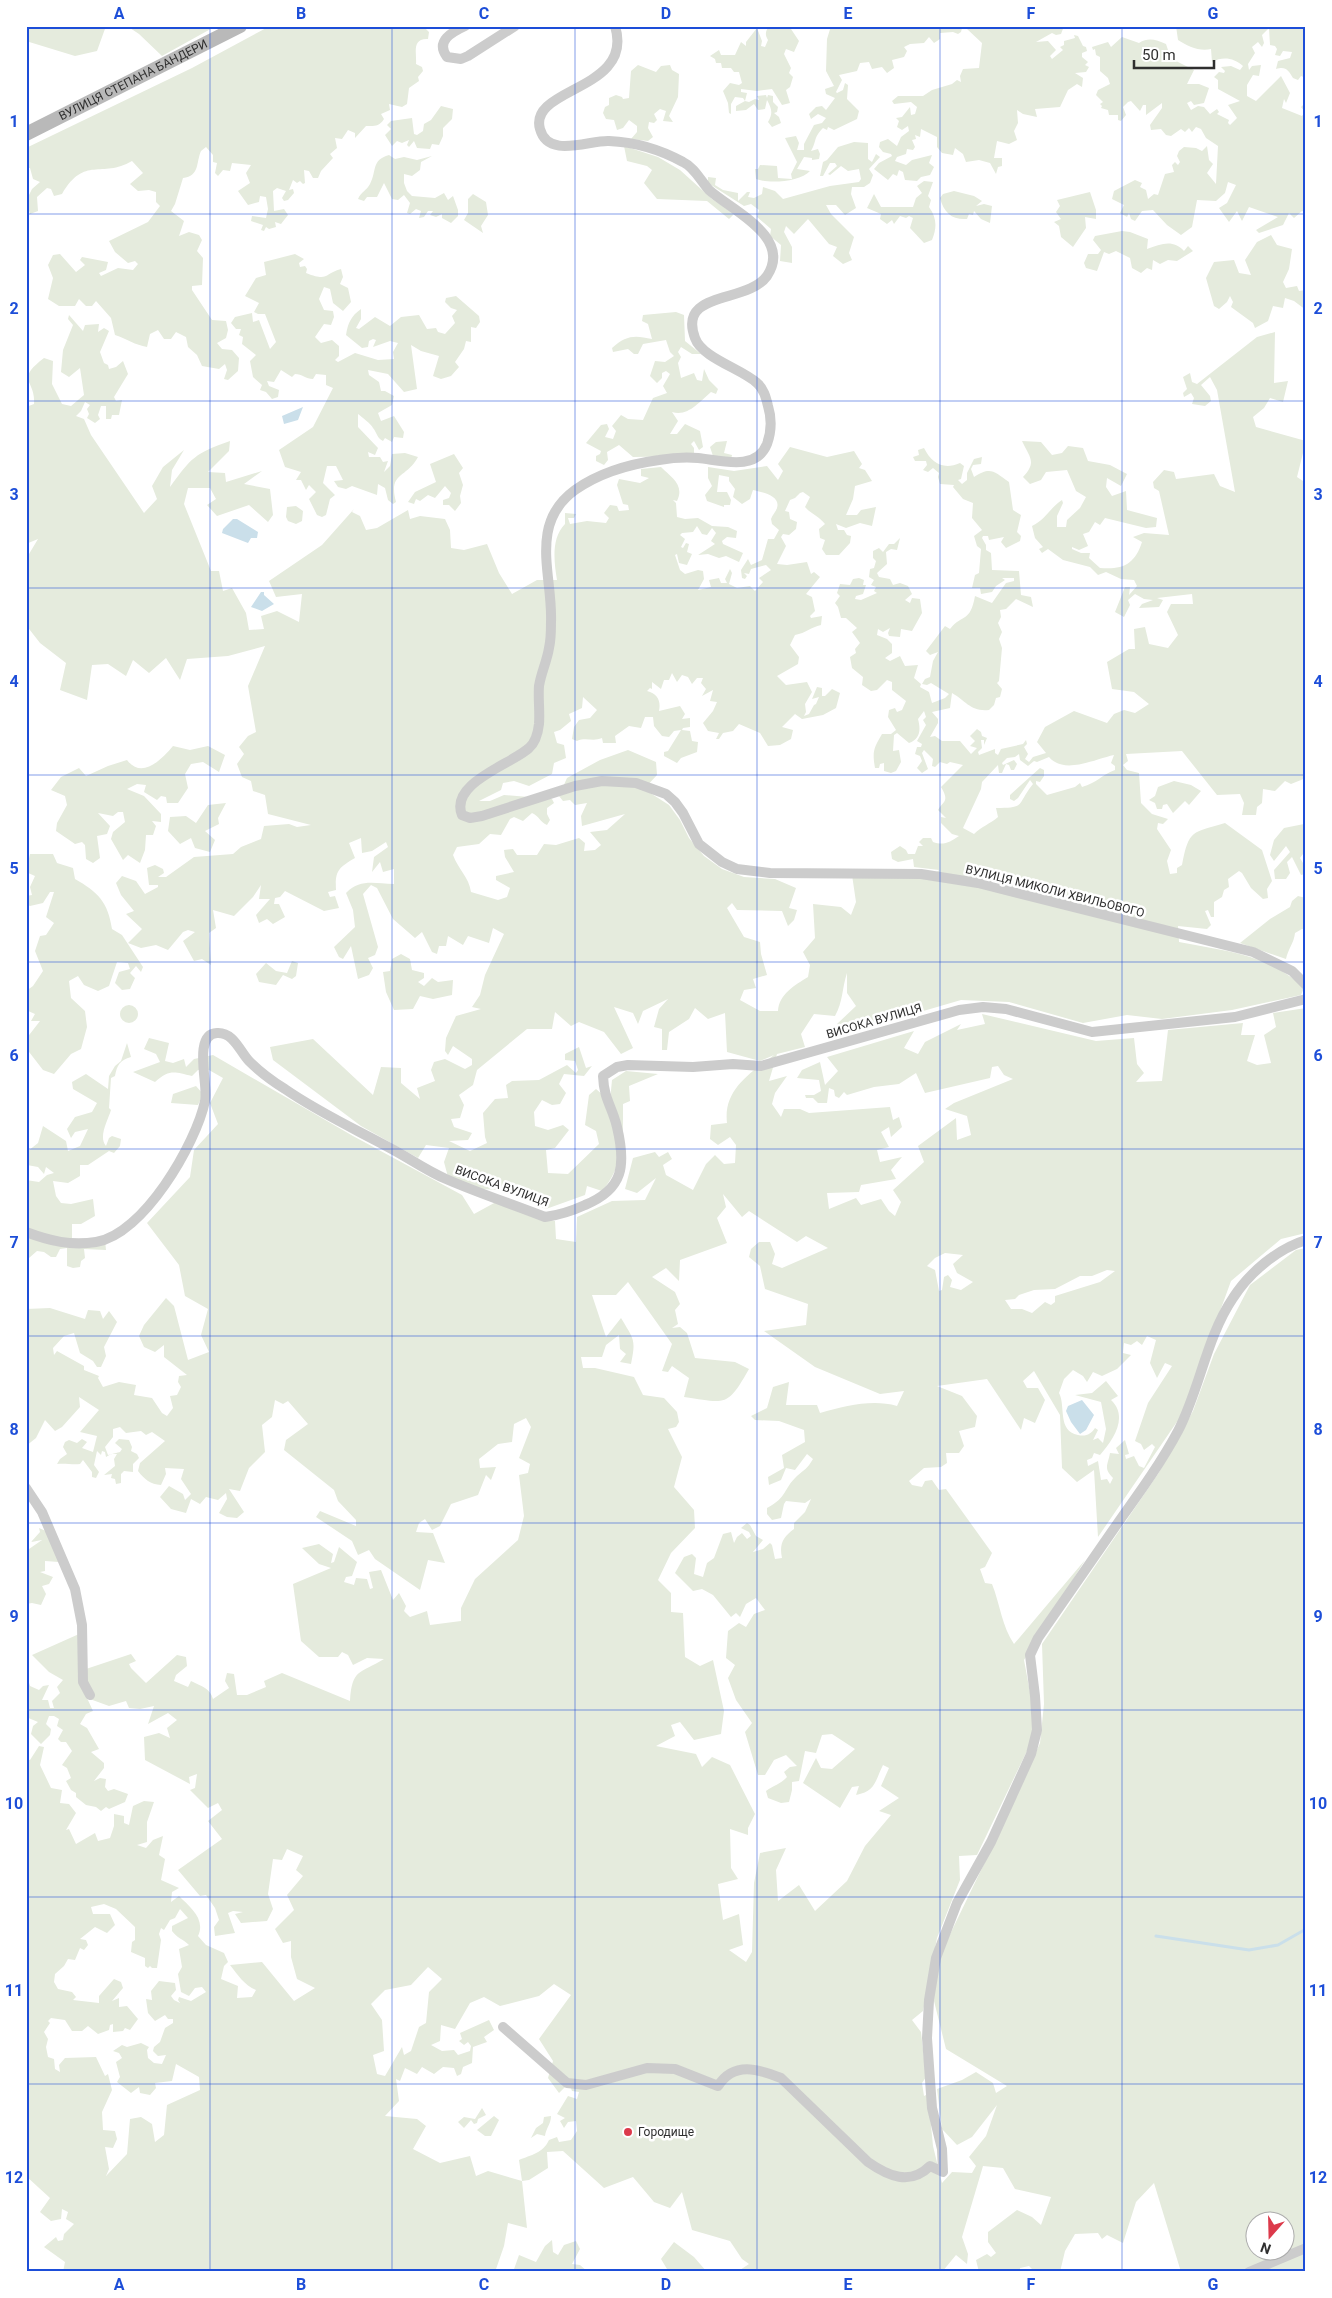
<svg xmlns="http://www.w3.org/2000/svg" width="1332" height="2298" font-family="Roboto,sans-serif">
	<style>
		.green { fill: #e5ebdd; fill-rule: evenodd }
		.water { fill: #cadfea }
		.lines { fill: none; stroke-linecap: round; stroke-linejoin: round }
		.stream { stroke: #cadfea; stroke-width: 3 }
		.minor { stroke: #ccc; stroke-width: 10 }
		.secondary { stroke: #b9b9b9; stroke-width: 14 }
		.grid { fill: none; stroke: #1d4ed8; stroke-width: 1; stroke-opacity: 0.55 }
		.poi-dot { fill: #dc3a4b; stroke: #fff; stroke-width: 2 }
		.labels { text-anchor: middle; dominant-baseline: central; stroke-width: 5; stroke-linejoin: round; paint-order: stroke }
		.street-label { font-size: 12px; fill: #2f2f2f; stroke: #fff }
		.poi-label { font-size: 12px; fill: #2f2f2f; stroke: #fff; text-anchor: start }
		.neatline { fill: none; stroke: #1d4ed8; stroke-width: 2 }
		.grid-label { font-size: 16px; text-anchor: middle; font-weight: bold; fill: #1d4ed8 }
	</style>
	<rect width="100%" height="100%" fill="#fff"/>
	<!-- green -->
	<path class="green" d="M26 26H106L97 51 75 56 26 41Z
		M127 26H216L162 56 139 34Z
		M270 26H423L429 32 428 39C411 38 417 54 416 64L422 67 423 71 418 77 419 81 409 88 407 104 402 107 389 104 390 110 381 114 384 119C379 127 374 126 366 126L355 138V133L348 130 342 139 335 138 337 148 330 154 333 158 321 171 318 178H313L309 171 304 170 305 183 303 184 300 181 297 183 293 180 289 190 293 189 294 193 288 200 284 201 282 198 286 191 277 188 273 191 274 211 284 209 288 215 281 224 275 222 276 227 269 229 266 227 264 231 261 230 263 225 251 221 252 216 266 218 268 209 266 197 260 196 259 202 248 205 238 191 250 183 246 173 251 165 232 163 230 171 223 170 218 176 215 173 217 163 213 162V155L206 147 201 151C196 162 200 176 183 178L175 204 171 211 184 221 179 236 189 232 199 235 202 240 197 251 203 258 202 285 192 286V290L212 320 226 321 228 330 226 338 217 343 222 349 232 350 239 358 238 371 228 380 224 379 227 370 225 364 219 369 202 366 197 355 188 347 186 337 176 332 171 339H164L158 330 150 334 147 347C135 345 127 339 115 335L111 318 96 301 92 306H86L79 299 75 306H59L48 299 53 278 48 265 53 255 60 254 76 272 85 265 80 260 82 257 108 262 106 270 99 273 101 276 118 268 133 270 138 264 135 261 128 263 115 252 109 241 148 222 160 206 156 202V192L149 190 138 191 130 184 143 173 132 161C101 179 85 155 62 194L54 196 51 189 47 188 37 197 38 211 30 214 26 201 32 189 40 182 33 179 30 168H26V148L192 68Z
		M769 26H789L799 41 794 52 786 49 784 54 791 68 789 73 793 77 790 87 786 90 790 103 782 105 772 89 757 91 741 89V92L747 93 745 101 749 102 755 99 759 100 757 96 766 95 767 98 768 95 773 96V102L778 107 777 112 774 113 779 117 781 123 772 127 768 122C773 114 772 109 767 100L765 109 758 110 754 104 746 110 736 111V106L745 101 743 98 735 97 731 104V114L729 113 728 103 723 91 730 83 739 85 742 83 739 72H734L731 68H722L721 63H716L715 59 710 56 719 50 721 55H735L741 42 746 46V42L757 28 762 41 761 46 765 47 768 40C765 35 765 32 769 26Z
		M831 26H982L984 28 989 26H1064L1061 34 1056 35 1052 33 1036 42 1048 41 1056 50 1050 56 1052 59 1063 50 1060 47 1064 45V41L1075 38 1074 35 1078 36 1083 46 1086 47 1087 51 1082 53V57L1088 62 1085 65 1089 67 1086 72 1075 73 1083 78 1082 87 1077 84 1068 90 1060 107 1035 109 1037 117 1023 114 1017 110 1018 123 1014 131 1017 140 1009 144 997 141 994 158H1002V166L998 167 996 174 990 163 979 160 966 162 963 154 955 148 953 155 942 153 937 147V137L921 129 920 137 915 135 916 139 912 140 915 147 913 150 907 149 906 154 897 157 895 161 906 165 912 160 932 155 929 163 934 167 930 175 921 177 917 181 905 180 903 172 899 170 897 176 893 174 888 180 874 169 879 163 892 156 891 154 883 152 879 147 880 142 888 139 897 146 901 137 909 131 908 126 902 130 897 127 899 121 896 118 902 117 910 107 911 115 915 114 917 107 911 102 894 104 892 101 898 96H923L932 90 952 84 957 80 961 82 960 76 963 69 979 68 982 43 967 29 962 28 961 32 958 34 953 32 940 33V39L934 43 929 37 924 43 910 44 904 47 907 51 904 57 892 60 894 68 887 73 882 67 872 69 869 62 860 63 857 71 839 75 842 80 836 92 837 93 843 90 845 83 848 85 847 99 859 111 857 119 834 130 828 127 827 130 823 128C813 138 817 141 811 151L818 149 820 154 819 159 812 160V158L804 157 797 169 810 171C800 182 769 184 756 179L755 169H758L760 165 777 166 778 178 792 179 791 174 797 162 785 138 796 136 799 143 797 150H804V144L814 125 822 123 826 118 818 114 811 119 809 114 816 107 822 106 826 110 835 98 826 94 825 89 834 86 826 71 827 39Z
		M1176 26H1306V78L1301 76 1298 80 1293 78C1288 70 1286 66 1276 69L1278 61 1290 58 1292 52 1283 51 1280 56 1275 55 1277 49 1275 46 1270 45 1269 28 1262 35 1264 43 1262 47 1258 42 1252 47 1255 53 1248 64 1249 70 1252 66 1261 65 1259 76 1253 75 1247 85V96L1256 101 1281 76 1290 93 1286 103 1284 99 1282 108 1302 116 1305 112 1301 107 1306 102V213L1302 211 1294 218 1289 213 1283 225 1259 233 1256 230 1278 217 1249 207 1242 221 1237 211 1229 222 1219 208 1227 203 1236 185 1228 182 1225 193 1216 201 1197 200 1192 227 1181 235 1167 225 1153 210 1142 211 1135 221 1131 219 1129 213 1127 217 1120 213 1124 205 1112 199 1114 191 1135 180 1142 183 1140 187 1146 190 1148 199 1154 194 1158 195 1165 174 1174 172 1172 165 1175 162 1178 165 1180 162 1177 156 1179 151 1184 147 1196 148 1202 151 1207 146 1209 160 1213 164 1207 173 1216 184 1218 146 1206 138 1201 129 1196 127 1192 132 1189 128 1185 132 1181 129 1171 136 1166 135 1161 129 1151 130 1150 125 1162 108V103L1146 115V105H1143L1140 111 1131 101 1128 102 1123 107 1126 115 1121 121 1118 120V115H1109L1108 110 1101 108 1102 106 1100 104 1103 102 1096 95 1098 90 1110 84 1108 78 1100 71V57L1096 55 1095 49 1093 50 1092 47 1108 42 1111 47 1122 37 1139 43C1149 37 1156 40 1166 44L1169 53 1173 52 1176 55V61L1194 70 1187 84H1199L1209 88 1204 103 1194 105 1191 101 1187 103 1191 110 1198 106 1204 107 1210 114 1217 109 1219 112 1217 114 1229 120 1228 123 1230 125 1237 118 1228 105 1240 101 1218 89V80L1214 77 1219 72 1224 73 1225 71 1221 67 1231 66 1240 70 1243 66C1234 58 1223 56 1212 62L1211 49C1200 52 1187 46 1178 40Z
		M638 65 656 72 661 66 670 65 672 70 679 74 678 97 669 116 673 122 663 121 666 111 660 109 654 114 657 120 654 123 649 122 648 128 653 137 648 141 631 139 637 132V126L629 120 623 128 617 130 614 120 606 119 603 113 605 107 609 105V98L616 95 622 97 623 99 629 98 631 71Z
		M441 106 453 109 452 119 443 128V136L439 145 432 144 430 149 417 148 414 141 409 147 407 145 409 140 402 143 397 141 392 146 385 135 391 129 387 125 391 121 412 118 414 134 417 135 423 131 424 124 431 120Z
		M854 142 868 143V159L872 162 876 154 880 157 869 169 873 175 870 183 864 187H852L851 194 856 208 845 215 836 205H826L831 214 854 237 849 253 852 260 843 264 833 256 837 247 829 244 808 219 794 234 786 226 784 232 792 247V263L780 261 781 245 770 236 771 229 757 217 759 210 751 204 744 206 708 183V177L716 178 715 185 723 190 738 193V201L747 192H750L748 197 754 198 762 194 763 187 775 191 783 199 830 186 859 182 861 179 859 169 848 171 841 166 830 175 828 174 837 166 835 163H830L823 176H820L823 162 827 160 838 147Z
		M624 146 658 157 680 170 712 199 734 214 729 219 707 201 657 199 644 183 652 170 647 166 627 161Z
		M389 155 395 159 404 157 417 160 432 156 421 162 420 170 412 176 404 174V183L407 191 412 196 435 198 444 193 448 200 453 196 458 210V216L451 223 442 218V214L436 217 430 215 433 211H428L424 217 419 218 421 211 416 209 410 214 407 213 410 203 404 195 398 200 392 199 384 183 377 197H367L364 201 358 199C361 192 367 190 370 184 377 171 371 160 389 155Z
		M924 181 933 182 928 196 931 200 929 207C937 218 937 228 932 240L924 243 910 228 913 218 909 216 906 218 900 216 894 224 892 220 887 224 880 219 881 214 867 208 874 194 881 207H913L916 198 922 193 917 186Z
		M954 191 974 196 982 201 976 206 984 204 992 206 990 223 981 219 974 211 973 215 969 214 967 219C952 220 944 213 940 198L943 194Z
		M1090 192 1096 210V219L1085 217 1086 228 1073 247 1061 237 1059 226 1054 222 1061 219 1056 212 1060 206 1057 200Z
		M473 194 486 202 488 215 481 226 483 233 464 220 468 213V199Z
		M1122 231 1130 232 1148 239 1147 249C1161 244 1173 239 1184 251L1188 246 1193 251 1177 261 1168 260 1160 264 1153 260 1152 270 1147 268 1141 273 1132 268 1130 258 1116 251 1109 254 1104 252 1097 271 1086 268 1084 263 1088 254H1098L1101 250 1093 240 1095 236Z
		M1271 235 1277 245 1292 249 1289 269 1283 282 1286 288 1297 286 1299 291 1306 290V310L1294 301 1285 298 1283 308 1273 306 1268 321 1255 328 1253 323 1231 307 1233 302 1230 296 1227 302 1219 309 1214 306 1206 278 1214 262 1234 260 1239 273 1251 275 1245 260 1257 242Z
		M295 254 304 259 299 263 300 267 305 266 307 269 306 273C329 282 323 274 341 269L343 277 340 284 348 288 351 302 343 311 333 303 330 289 324 287 319 299 324 310 333 311 334 317 331 325 324 324 315 337 321 343 332 340 339 346V356L335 360 338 362 355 353 378 360 394 359 393 352 398 343 390 341 373 347 376 340 373 339 369 341 368 347 362 348 346 335C348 323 351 316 361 309V319L356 328 359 329 375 317 390 326 401 317 419 315 427 329 436 328 438 332 445 334 455 323 452 316 457 310 451 308 445 302 446 298 456 296 479 316 480 322 476 328 471 327V342L466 341 464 349 455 362 459 367 451 376 441 379 433 376 439 356 421 351 411 345 417 389 404 392 388 374 368 370 369 375 379 382 381 391H385L394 396 392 405 378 413 381 421 394 416 404 432 403 438 394 437 392 442 385 438 383 441C377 438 377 433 373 428 371 424 362 417 358 414V427L378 448 375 455 368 452 369 457H380L383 462 388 461 384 472 390 466 392 454 405 453 418 457C406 479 388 472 396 502L393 504 388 500 385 488 378 484 377 495 352 486 346 489 338 487 334 481 343 480 336 466H327L323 483 335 495 330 499 326 515 322 517 317 515 309 499 316 492 309 485 306 490 301 480H296L301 472 285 467 279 450 313 427 333 388 326 385V375L316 374 313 379C306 379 302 374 295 374L292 377 281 370 274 382 267 381 269 386 279 390 278 397 272 399 266 392 260 390 262 385 253 377 250 361 256 355 242 344 243 337 239 335 241 329H236L231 323 235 317 252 313 253 322 259 320 270 349 276 342 265 314H258L254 312 259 303 245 296 256 278 266 275 264 262Z
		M676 312 684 315 685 341 701 354H692L681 347 678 352 681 357 678 363 681 378 694 373 697 380 702 381 704 369 709 380 718 389 716 394 711 392C699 402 688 417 672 412L678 421 670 434H677L685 424 700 431 703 447 699 450 694 441 691 444 694 448V456L633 457 619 445 607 452 608 460 604 465 596 461V456L600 454 601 451 586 443 601 425 607 424 609 429 605 437 613 439 616 431 612 426 621 415 628 419 643 420 653 398 667 393 663 386 670 374 666 371 662 373V378L657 383 650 376 655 361 665 362 674 356 670 352 666 340 643 344 638 354H634L628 349 613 352 612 348C626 335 635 335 652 339L648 324 642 321 643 315Z
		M69 315 83 331 85 325 99 324 98 332 104 328 109 331 100 352 104 363 108 365 109 369 116 367 123 361 128 374 114 397 116 401 122 400 119 415H112L111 419H106V406H101L98 415 100 419 95 423 87 418 89 414 87 409 90 405 85 402 81 411 76 416 84 419 91 435 144 513 157 499 152 486 163 467 184 450 172 470 170 487C191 458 195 453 230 441L229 451 208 472 225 473 226 482 262 471 244 484 270 489 273 515 268 522 249 505 217 516 207 505 216 499 210 488H188L184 504 211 571H219L223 591 232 588 246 613 249 630 264 629 261 616 277 611 299 622 302 594 276 597 269 581 322 545 354 509 352 512 360 516 366 530 377 528 408 510 410 519 420 516 445 519 450 530 451 548 464 550 487 544 499 573 512 594 537 580H557C554 562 551 538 565 524V513L576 514 574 518H568L570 524 587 521 606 523 609 518 604 513 610 505 617 506 619 511 629 510 628 505 623 504 617 485 619 479 640 483 649 478 641 476V469L661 467C671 477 685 485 677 501L673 500 676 503 677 517 685 519 698 518 712 526 728 527 737 531 736 538 727 537 722 541 723 544 743 553 739 562 726 556 719 558 708 554 698 555 715 544 711 541 716 533 712 528 707 535 702 534 697 526 693 532 682 533 680 535 685 539 681 547 683 548 686 543 689 544 687 552 692 554 687 565 679 563 677 554 675 555 680 570 685 574 698 570 703 571 704 579 698 590 711 587 709 580 719 578 721 583H727L725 579 730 569 732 573 729 584 737 588 750 586 755 591 763 582 759 578 771 570 766 565 751 569 749 574 744 573 747 576 745 579 742 578 741 570 748 559 751 565 762 560 768 539H774L779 530 772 524 771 519C772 515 776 512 777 508 781 495 761 492 753 490L750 499 742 504 733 497 735 489 729 481V477L719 475 717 492H727L731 500 730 505H724V507L707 501 705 495 712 486 708 478V467L734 471 767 466 778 480 783 471 778 464 790 447 827 457 854 451 862 464 859 468 865 470 872 481 855 486 853 499 846 515H857L861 510 876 507 872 526 860 523 846 528 836 524 838 530H844L847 535 851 536 850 543 839 555H826L822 549 825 540 820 538 819 529 825 524C819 516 811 514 805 507L810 497 803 492 800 493 795 498 790 500 785 511 789 512 790 519 797 522 796 529 789 535 783 534 781 537 786 546 777 564 787 565 807 562 811 574 814 572 820 577 806 594 812 597 815 611 810 616 811 618 822 616 821 625C811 627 806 633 795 635L790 645 799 657 798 664 777 676 786 685 807 682 812 692 805 704 806 712 804 716 809 714 814 705 816 704 819 697 812 699 817 687 822 688V696H825L832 689 840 693 836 708 823 715 802 719 795 714 782 727 793 730 791 739 780 745 768 746 760 733 739 724 733 731 723 733 719 739H716L719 733 708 731 703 723 713 711 717 702 710 701 713 690 702 696 706 689 701 683 703 678H697L692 684 688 677 682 675 677 682 672 673 669 680H664L661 689 652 682V689L650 688 647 691C658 694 661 701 659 711L680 706 685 714 682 719 690 718V727L683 728 682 730 690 731 692 741 698 742 697 752 681 758 677 763 664 756V752L668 751 681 730 674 731 669 737 662 736 654 726 653 717H645L641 728 629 726 615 736 616 743H603L602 738C593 742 586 737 577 741L572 739 574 727 579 720 590 718 597 710 583 697 582 708 569 714 571 721 560 730 554 732 557 743 564 745 566 758 554 763 552 774 529 786 514 781 503 783 501 790 479 801H490L504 795 552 799 554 803 547 808V814L550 820 547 825C540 822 539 816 532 813L523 821 514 817 510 819 501 835 490 834 479 844 457 847 453 855C458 869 469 877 471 892L498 900 507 897 510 888 496 880V876L514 872 505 857 504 850 513 849 517 855H537L544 844 556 845 579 838 585 843 584 851 595 850 601 845 590 832 607 830 625 814 582 826 581 816 587 803 575 805 570 800 563 801 559 796 567 778 600 760 628 750 656 762 657 775 644 789 669 805 680 820 689 838 704 856 722 869 744 877 775 879 796 888 789 908 797 910 794 920 788 926 782 911 737 910 732 903 727 908 744 937 760 942 761 954 767 975 753 979 756 988 744 990 740 1000 760 1011H778C779 994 795 985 808 977L810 965 803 952 815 938 813 904 841 907 851 915 856 902 852 875 931 878 939 870 914 867 913 859 898 862 892 859 891 852 900 846 906 850 908 854H915L918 846H923L919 842 923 838H931L933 842C944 846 950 842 959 836L952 834 941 823V817L946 818 938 810C943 801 950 802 941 787L963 765 950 762 947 764 940 762 935 767 932 766 933 759 924 750 922 753 928 769 922 773 917 768 922 761 920 756 915 754 917 747H921L922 744 917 741 926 725 923 720 926 717 924 711 918 719C921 730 920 739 909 743L897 733 894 735 893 751 899 750 901 762 896 771 891 773 884 771V763L880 764 879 768H875C872 751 874 748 882 734H891L896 730 888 717 889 710 895 708 897 712 902 710 906 701 892 690V682L887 680 877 690 871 691 862 685 863 677 852 668 850 657 856 653 855 649 860 643 852 632 857 628 846 618H841L838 607 835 603 840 596 837 593 840 584 850 585 853 579 859 578 864 580 863 585H866L863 594 856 596 855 599 861 600 877 593 874 591 876 587 871 585 874 580 869 577 870 569 874 568 876 561 873 558V551L879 548 883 552 889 544H894L900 538 897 550 891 549 886 552 887 564 877 573 879 577 890 579 893 585 900 583 908 586 912 594 905 600 910 603 912 598 920 599 922 613 912 631 901 629 900 637 889 636 888 633 890 628 883 632 878 629 877 635 887 639 892 644V653L885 658 890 661 900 656 905 666 918 665 914 678 921 684 920 687 929 692 932 703 945 698 949 694 931 683 927 685 922 684 925 679 930 677 933 661 938 652 930 655 926 651 945 626 950 629C963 613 970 623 975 596L992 603 1006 583 1014 581V578H1002L1005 580 996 586 992 592 981 594 980 588H972L975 575 979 573 981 549 977 546 974 536 982 530 972 518 973 503 963 499 953 487 954 485 940 484 938 477 939 473 933 468 928 472 923 470 927 465 926 461H915L913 457 919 455 918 450 924 448C932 464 944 470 960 463L964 466 961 479 958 480 962 484 967 480V473L974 459 982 457 981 464 973 465 971 469 974 477C991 466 994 472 1009 482L1013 510 1021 515 1017 532 1021 536 1020 541 1006 548 1001 542 1004 537 989 540 988 536H983L982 538 986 545V550L991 553 992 570 1019 571 1021 595 1031 597 1033 607 1016 599 1006 609 1000 610 1001 617 998 623 1002 632 999 639 1002 648 999 681 997 683 1002 689 1000 697 996 698 994 705 989 710C971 712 966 701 952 693L950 708 932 712 938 719V723L930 737 935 736 942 741H960L971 754 977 748 970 746 975 741 970 736 977 729 981 732 982 736 987 738 984 745V740H981L982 748 978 752 979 755 995 749V753L998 755 1001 749 1023 744 1026 740 1027 744 1024 747 1028 754 1025 759 1029 762 1033 757 1046 753 1037 742 1045 727 1074 711 1107 723 1114 714 1124 710 1135 713 1149 704 1134 692 1112 689 1107 662 1129 649H1135L1134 629 1145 627 1149 644 1168 648 1178 635 1167 612 1171 604H1193L1192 594 1157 598 1163 600 1159 607 1139 608 1142 604 1153 600 1144 599 1135 594 1128 600 1130 605 1124 617 1115 612 1125 587H1130L1129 595 1137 586 1134 580 1121 579 1106 572 1098 575 1090 567 1063 560 1048 549 1042 553 1039 549 1043 547 1035 538 1032 526C1045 520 1050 508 1062 500L1063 503 1057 516V527H1066L1067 520 1080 508 1086 497 1076 491 1067 470 1046 472 1041 480 1030 484 1023 477C1037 462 1030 458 1022 441L1041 442 1052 455 1062 453 1068 446 1083 448 1088 461 1110 465 1127 474 1121 486 1107 478 1106 487 1112 496 1126 491 1127 510 1157 518 1156 527 1146 528 1105 518 1100 525 1095 522 1089 532 1083 534 1088 546 1079 550 1072 547V549L1081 553H1090L1089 558 1100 568C1123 570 1135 564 1142 542L1133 537 1144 533 1169 535 1159 491 1154 488 1153 482 1164 470 1174 472 1176 479 1214 474 1220 486 1235 492 1217 390 1210 377 1201 385 1210 396 1211 401 1205 406 1192 404 1194 398 1191 393 1184 397 1183 393 1187 389 1183 377 1190 373 1192 382 1197 384 1257 337 1275 332 1274 383 1288 381 1283 402 1270 398 1264 408 1253 417 1256 427 1306 441 1297 477 1306 483V778L1291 784 1285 781 1275 791 1263 789 1262 803 1257 807 1256 815H1242L1244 803 1240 794 1217 795 1182 751 1126 754 1128 761 1123 765 1127 770 1139 773 1141 803 1152 814 1168 819 1163 824 1158 823 1157 829 1171 850 1167 861 1170 874 1177 873V868L1182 865C1189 829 1192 833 1225 823L1262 850 1272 881 1267 889 1268 898 1263 899 1251 888 1242 873 1239 871 1228 879 1229 887 1224 890 1222 897 1214 902V917H1211L1208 910 1205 911 1211 925 1207 929 1178 926 1179 942C1225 951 1269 954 1304 988L1301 995 1232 1010 1162 1019 1127 1015 1083 1023 1009 1002 961 1000 848 1033 837 1024 856 1006 847 993V973C842 988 843 1002 835 1016L814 1014 801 1034 805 1047 777 1054 769 1081 787 1076 775 1093 772 1104 781 1117 784 1109H800L809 1113 890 1107 893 1120 899 1117 902 1127 891 1137 889 1127 881 1132 889 1147 877 1150 880 1162 902 1157 891 1170 896 1179 861 1185 859 1192 827 1193 829 1209 856 1198 861 1205 881 1199 889 1211 895 1216 901 1202 893 1190 924 1162 918 1146 956 1118 957 1140 971 1135 967 1116 945 1109 954 1103 1013 1079 1004 1075 998 1066 992 1067 990 1078 925 1093 916 1073 899 1084 874 1087 847 1095 844 1092 839 1098 835 1096 834 1090 829 1088 827 1103H818L813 1098H806L805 1095H814L821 1091 819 1080 797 1078 802 1070 820 1062 825 1085 838 1071 827 1057 914 1031 904 1048 918 1054 925 1042 961 1024 957 1030 985 1024 982 1014 1096 1041 1134 1038 1137 1064 1144 1073 1136 1082 1162 1081 1168 1030 1243 1023 1241 1035H1255L1247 1061 1257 1065 1271 1063 1264 1035 1276 1027 1273 1013 1306 1008V1233L1281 1239 1231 1281 1183 1413 1098 1537 1094 1470 1077 1482 1062 1468 1060 1415 1034 1371 1023 1381 1027 1388H1038L1045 1400 1035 1423 1024 1418 1021 1430 987 1379 937 1386 962 1396 977 1416 975 1427 959 1431 964 1446 959 1453H946L947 1463 941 1467 924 1468 909 1481 912 1485 922 1487 925 1481 932 1480 939 1490 946 1489 992 1553 985 1567 980 1569 985 1583 992 1584C1000 1604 1002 1627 1014 1644L1085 1560 1024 1660 1037 1730 977 1855 959 1856 960 1880 937 1938 923 2011 912 2020 921 2032 926 2077 922 2083 924 2096 928 2094 933 2146 942 2183 952 2172 972 2173 976 2166 969 2157 986 2136 997 2105 972 2137 957 2145 942 2129 937 2089 962 2080 976 2072 993 2083 996 2093 1007 2086 946 2049 933 1997 939 1957 1015 1800 1040 1743 1044 1704 1042 1644 1158 1474 1193 1411 1214 1354 1250 1285 1296 1250 1306 1248V2272H1181L1154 2183 1136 2202 1123 2243 1107 2235 1102 2239 1098 2233 1075 2234 1065 2251 1060 2272H1035L1029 2266 1020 2268V2272H979L976 2260 987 2254 991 2257 996 2253 988 2242V2232L1017 2210 1032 2217 1041 2225 1051 2197 1015 2189 1003 2168 983 2166 962 2237 968 2254 967 2264 956 2255 942 2272H737L749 2264 742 2259 730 2241 692 2230 682 2192 670 2208 654 2202 633 2177 604 2188 563 2151 547 2152 548 2168 529 2180 522 2181 527 2228 508 2223 504 2246 495 2272H63L65 2262 44 2247 56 2237 58 2241 63 2240 64 2234 74 2224 66 2219 68 2212 62 2209 61 2219 51 2221 40 2212 50 2198 26 2176V1759L30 1760 39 1746 44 1747 40 1765 51 1788 62 1790 60 1803 69 1804 76 1813 66 1830 69 1829 76 1844 95 1833 98 1841 110 1838 114 1826V1814L124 1816V1823L129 1825 133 1806 144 1801 154 1802 147 1822V1842L137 1845 146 1848 153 1840 163 1836 159 1855 165 1859 161 1880 179 1888 172 1892 171 1902 179 1896C190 1907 206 1919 198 1936L206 1945 224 1953 228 1962 224 1966 221 1979 238 1986 237 1998 252 1997 256 1990C244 1985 238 1975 230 1965L262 1962 294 2001 315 1988 297 1979 291 1957V1941L283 1943 275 1929 294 1910 287 1895 303 1876 296 1870 303 1856 287 1849 282 1860 273 1859 268 1894 273 1909 267 1921 241 1923 235 1914 243 1912 233 1911 228 1913 235 1933 215 1936 214 1927 219 1920 215 1908 206 1895 200 1896 178 1870 222 1839 208 1821 222 1810 218 1803 208 1808 190 1790 195 1788 197 1774 189 1777 190 1784 145 1760 144 1737 159 1733 170 1738 167 1728 177 1720 168 1713 148 1724 154 1706 140 1709 129 1708 126 1701 109 1706 87 1698 93 1711 86 1714 80 1724 87 1728 99 1749 91 1752 104 1763V1768L94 1781 100 1778 106 1779 105 1787 108 1791 114 1789 128 1794 125 1802 109 1809 106 1807 101 1811 96 1807 86 1805 76 1797V1793L71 1790 66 1781 71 1778 67 1768 62 1765 72 1751 66 1742H61L58 1739 63 1730 57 1726 59 1719 54 1716H49L46 1724 51 1729 50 1735 41 1744 31 1734 33 1726 38 1722 26 1717V1673L30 1686 39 1690 43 1686 49 1685 42 1700H48L50 1708H54L52 1701 60 1693 57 1687 63 1680 49 1672 32 1655 79 1634 80 1671 131 1654 136 1661 129 1664 131 1668 146 1683 177 1655 186 1657 187 1666 176 1675 174 1681 188 1687 191 1681C201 1686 210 1688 213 1699L229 1688 225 1681 227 1673 234 1674 237 1695H247L266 1687 264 1681 282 1673 350 1701C352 1668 360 1674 384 1659L367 1658 353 1665 348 1655 342 1652 338 1657H319L301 1641 293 1584 331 1568 319 1564 302 1548 319 1544 333 1554 331 1563 334 1562 339 1547 357 1562 352 1576 346 1577 344 1582 354 1585 356 1578 367 1579 370 1589 373 1588 369 1572 381 1570 393 1600 399 1593 406 1606 404 1611 410 1617 427 1611 430 1625 461 1621V1608L475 1579 518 1540 524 1516 519 1475 528 1473 530 1464 519 1458 531 1427 526 1418 514 1424 512 1442 498 1444 479 1459 480 1468 496 1467 491 1480 486 1475 478 1495 451 1504 440 1526 432 1530 425 1519 419 1523 416 1532 433 1533 445 1563 428 1560 420 1590 375 1559 369 1550 358 1555 352 1541 316 1517 320 1511 356 1526V1520L338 1501 334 1490 284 1450 286 1440 308 1424 288 1401 283 1404 275 1400 272 1417 262 1425 265 1452 249 1468 240 1491 229 1489 244 1512 237 1518 227 1517 219 1513 227 1499 226 1493 218 1500 206 1497 200 1504 191 1499 186 1513 171 1509 160 1497 169 1486 183 1494 185 1500 191 1494 181 1479 184 1469 165 1468 166 1474 161 1485C150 1484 145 1480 138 1471L140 1463 165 1441 152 1432 146 1435 141 1431 126 1433 120 1427 113 1429V1437L105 1447 108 1455 120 1452 122 1449 115 1443 119 1439 129 1440 132 1447 131 1451 137 1454 139 1458 133 1464V1472L124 1471 121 1474V1483L116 1484 115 1479 111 1478 112 1474 104 1475 115 1466 114 1459 117 1454H111L106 1457 105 1452 102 1451 101 1455 97 1451 94 1465 99 1472 96 1478 92 1477V1472L83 1460 80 1464C73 1465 65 1463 57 1464L60 1459 67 1454 63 1447 65 1442 69 1440 77 1443 82 1439 87 1442 82 1448 93 1452 97 1436 80 1432 99 1410 79 1397 80 1407 62 1427 55 1431 45 1420 36 1438 26 1446V1309L50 1308 85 1319 88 1310 100 1311 103 1319 109 1311 117 1322 104 1347 106 1356 101 1367H97L93 1361 80 1353 74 1333 64 1336 53 1348 54 1355 57 1351 84 1366V1370L99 1376 98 1378 103 1387 119 1382 136 1385 134 1395 152 1398 162 1413 167 1416 173 1408 170 1396 177 1395 181 1387 178 1382 179 1376 187 1375 164 1357V1345L155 1352 144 1347 139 1336 144 1325 166 1298 174 1306 188 1360 209 1352 201 1335 208 1309 185 1296 179 1265 147 1223 190 1177 194 1150 218 1124 210 1103 223 1078 209 1070H198L192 1076C174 1072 170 1069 155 1082L133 1072 160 1062 156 1054 144 1049 149 1038 169 1043 165 1061 173 1063 184 1059 186 1067 194 1059 213 1055 353 1136 462 1195 474 1214 496 1202 533 1217 555 1221 556 1239 576 1242 577 1217 612 1201 645 1200 656 1178 637 1193 625 1189 633 1158 655 1152 659 1157 668 1152 672 1159 663 1165 666 1175 693 1190 706 1164 715 1155 724 1164 735 1163 736 1145 730 1137 718 1145 710 1139 711 1125 727 1123C723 1089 751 1073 774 1055L760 1061 727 1052 725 1013 708 1019 695 1008 689 1019 669 1032 667 1050H662V1029L654 1027 659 1009 668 999 643 1011 638 1024 633 1013 614 1007 633 1048 621 1054 604 1032 579 1022 571 1026 555 1012 552 1029H527L477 1070 473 1085 459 1095 464 1105 460 1118 451 1119 454 1127 472 1133 468 1140 449 1141 470 1151 487 1143 485 1137 483 1113 495 1099 508 1098 506 1085 512 1081 539 1080 567 1065 576 1073 578 1070 575 1061 565 1060V1054L579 1047 586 1068 592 1066 584 1076 564 1074 559 1084 566 1093 560 1104 552 1105 542 1100 534 1112 535 1126 548 1130 563 1125 569 1130 555 1148 546 1150 548 1173 568 1174 599 1144 596 1131 585 1125 589 1095 596 1089 610 1101 612 1080 626 1071 658 1074 629 1086 630 1101 623 1104C623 1137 624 1166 602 1191L587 1186 585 1195 546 1209 502 1190 480 1189 448 1177 444 1162 449 1148 426 1145 418 1158 361 1126 273 1060 270 1047 313 1039 373 1095 381 1067 401 1068V1083L420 1099 417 1088 435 1081 431 1070 434 1062 445 1059 465 1069 472 1065V1059L453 1046 448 1055 445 1051 446 1038 456 1016 481 1009 472 1007 480 995 485 975 504 934 493 928 489 943 468 936 463 945 448 936 446 946H439L437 954 432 952 422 932 415 938 393 919 377 888 371 885 363 894 378 947 375 955 368 958 373 968 369 975 358 979 351 946 343 959 339 957 334 947 355 927 353 910 346 893C361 878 375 884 394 884V869L383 872 380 862 372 872 374 857 388 847 386 842 372 851 362 853 361 838 349 843 355 858C338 868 335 871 336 890L328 892 330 897 335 896 339 908 324 911 285 891 280 897 275 898 274 904H279L285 917 273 924 267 919 259 923 256 915 270 899H259L261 885 253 897 234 916 213 910 216 928 209 933 211 965 202 959 194 961 183 941 195 932 188 930 183 932 168 950 156 945 141 948 128 943 142 929 126 914 134 911 121 895 116 883 122 876 136 881 145 894 158 887V885H149L147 868 155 865 163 869 164 873 158 877H166L194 857 233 854 241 847 261 839 264 826 289 824 297 827 311 825 268 814 265 795 253 791 251 781 242 777 237 764 244 754 239 747 248 736 256 732 248 686 265 646 228 656 187 659 180 680 166 658 149 673 133 660 126 676 108 664 92 665 87 700 60 690 66 663 40 643 26 625V559L38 539 26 544V407L34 404C36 379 14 381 44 358L53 361 52 384 62 404 71 406 84 395 80 368 69 377 61 372 63 350 73 325 68 319ZM1019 754 1020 760 1028 766 1034 761 1037 762 1049 757C1064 775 1095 759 1114 755L1111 763 1115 766V770C1101 775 1097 783 1082 787L1080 783 1075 787 1047 795 1036 784V781L1040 782 1044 776V770L1040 768 1010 795V799L1014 801 1018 798 1030 780 1033 784C1016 805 1027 808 996 808L998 817C990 824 982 826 974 834L963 828 981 789 982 782 998 765 999 773H1002L1006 764 1009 765 1011 770H1014L1017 764 1014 760 1003 765 1002 763 1007 758 1015 757ZM723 1194 742 1217 749 1211 797 1242 806 1236 828 1248 782 1268 772 1264 775 1254 770 1242H759L751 1249 749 1257 760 1266 765 1289 808 1304 806 1325 764 1331 815 1367 880 1394 904 1391 897 1406C872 1399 846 1406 820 1413L817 1405H786L789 1382 773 1387 767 1408 751 1416 755 1420 779 1421 804 1430 805 1442 782 1455 784 1468 768 1477 769 1485 781 1480 786 1468 795 1470 807 1454 813 1459C807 1469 805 1469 797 1476 783 1489 788 1497 767 1508V1514L772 1520 781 1518 784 1504 786 1501 805 1503 811 1499 805 1512 794 1523V1529C783 1537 779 1544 782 1558L775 1559 772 1545 770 1543 763 1549 753 1552 763 1540 756 1536 750 1525 747 1523 741 1528 749 1532 751 1536 747 1539 742 1533 737 1537 734 1543 731 1532 723 1534 714 1558 707 1563 703 1577 694 1574 696 1558 692 1554 684 1557 675 1573 693 1591 702 1589 713 1595 731 1617 736 1613 740 1617 746 1604 756 1598 765 1610 754 1614 746 1627 739 1623 728 1631 726 1658 735 1665 728 1678 736 1700 752 1723 745 1732 758 1775H765L774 1760 786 1755 797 1766 790 1767 784 1772 787 1777C781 1784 774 1785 766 1791L768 1798 781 1803 789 1802 792 1790V1782L799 1781 805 1751 816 1753 822 1735 832 1734 855 1749 832 1769 821 1768 816 1758 803 1783 840 1808 852 1787 859 1786 856 1795C876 1791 875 1781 883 1765L889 1768 881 1786 899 1798 879 1811 891 1815 865 1846 847 1881 815 1911 799 1885 778 1901 776 1870 786 1848 760 1853 754 1883 752 1952 746 1962 729 1950 743 1945 739 1914 723 1920 718 1884 738 1879 731 1868 730 1829 748 1835V1828L755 1814 730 1765 712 1757 702 1767 696 1754 656 1746 675 1736 671 1725 680 1722 694 1740 721 1734 724 1711 713 1660 700 1666 685 1657 683 1613 671 1612V1593L658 1580 671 1553 695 1528 694 1510 674 1487 682 1457 668 1429 676 1427 679 1422 677 1412 664 1398 643 1395 634 1377 595 1368H583L581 1357H602L606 1345 619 1335 620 1349 626 1354 620 1362 631 1364C636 1339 634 1340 621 1318L606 1337 592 1295H616L628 1282 672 1344 662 1371 668 1372 672 1366 689 1378 684 1397C726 1403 727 1408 749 1369L735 1362 695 1358 687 1333 680 1327 672 1328 678 1324 675 1310 680 1304 675 1292 652 1277 666 1268 679 1281 680 1260 727 1243 717 1218 726 1207ZM945 1253 963 1255 953 1264 957 1273 973 1282 961 1290 950 1287 952 1280 948 1275 944 1277 942 1290 939 1291 935 1270 927 1266 935 1258ZM1107 1270 1115 1271 1100 1282 1055 1296V1302L1051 1305 1045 1302 1032 1313 1022 1309H1011L1005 1300 1015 1299 1019 1295 1034 1290 1055 1289 1080 1276H1092ZM1147 1336 1156 1340 1150 1363 1157 1378 1165 1363 1172 1366 1148 1403 1135 1441 1141 1444 1144 1450 1152 1444 1155 1447 1144 1468 1139 1466 1134 1456 1126 1459 1125 1455 1129 1454 1125 1440 1116 1448 1119 1454 1110 1453C1108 1465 1103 1468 1113 1478L1110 1484 1107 1479 1101 1480 1098 1461 1088 1466 1087 1460 1092 1458 1094 1453 1100 1455C1113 1440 1129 1417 1111 1400L1118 1396 1106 1381 1092 1393 1075 1395 1101 1402 1106 1429 1103 1443 1098 1438 1093 1440 1098 1430 1095 1428C1091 1434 1086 1437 1078 1435 1057 1431 1066 1406 1059 1393L1064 1379 1073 1370 1083 1376 1087 1382 1093 1372 1102 1376 1117 1369 1131 1355 1123 1353 1124 1343 1131 1345 1137 1341 1142 1345ZM104 1904 116 1909 135 1927V1940L132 1942 131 1952 145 1958V1966L148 1968 150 1966 152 1968H157L161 1940 159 1934 161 1928 164 1930 170 1920 175 1918 180 1909 188 1918 172 1926V1931C177 1938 183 1939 189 1945L179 1949 182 1967 178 1974 181 1992 189 1996 195 1988 202 1987 206 1992 191 2001 179 1997 178 2000 180 2003 174 2000 171 1996 176 1990 175 1983 159 1981 151 1991 152 2000 146 1999 148 2013 155 2021 165 2015 168 2019H173V2023L165 2028 160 2042 154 2047 153 2051 158 2056 166 2055 162 2064 154 2063 148 2058 147 2050 149 2047 141 2043 127 2047 122 2045 113 2051 119 2053 122 2058 116 2062 120 2077 117 2082 131 2093 139 2087 140 2093 150 2095 156 2088 155 2083 172 2081 176 2064 199 2077 200 2090 167 2105 164 2135 155 2142 152 2124 141 2117 130 2119 127 2154 106 2176 109 2169 105 2147 113 2148 117 2139 115 2131 103 2130 102 2112 112 2090 108 2074 105 2076 96 2057 65 2058 59 2065 60 2072 55 2069 54 2059 48 2057 46 2047 48 2039 44 2032 50 2023 48 2021 51 2018 65 2020 72 2031H82L88 2026 98 2034 109 2030 110 2025 113 2024V2032L123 2031 125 2028 130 2030 138 2019 127 2006 119 2007V1998L112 2001 123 1988 121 1982 114 1979 99 1996V2003L73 2000 76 1997 72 1992 58 1989 54 1982 55 1974 64 1966 68 1959 75 1960 80 1948 84 1950 88 1945 86 1940 80 1939 95 1927 107 1933 115 1925 110 1914H93L91 1907ZM428 1967 442 1979 429 1992 426 2023 419 2027 411 2051 404 2055 402 2047 385 2076 377 2074 373 2055 384 2051 382 2020 371 2004 385 1990 411 1985ZM554 1984 571 1995 539 2039 553 2061 548 2078 559 2093 569 2083 572 2091 579 2092 577 2099 568 2096 557 2114 565 2118 560 2121 564 2128 568 2122 576 2121 577 2131 571 2140 559 2142 557 2137 549 2140C543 2153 531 2155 519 2160L522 2181 488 2171 476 2176 470 2156 440 2163 413 2149 426 2126 417 2119 385 2116 399 2101 396 2079 400 2081 405 2068 417 2074 422 2067 434 2074 443 2067 454 2068 457 2076 461 2074 463 2067 472 2063 473 2047 487 2042 484 2037 494 2030 489 2020 460 2033 462 2039 459 2041 464 2045 468 2042 471 2046 470 2051 458 2055 454 2050 442 2051 431 2045 440 2041 441 2025 455 2029 470 2003 484 1997 500 2006 539 1996ZM1254 2220H1284V2250H1254Z
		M727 441 724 453 732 455 731 460 713 456 710 447 716 442Z
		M454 454 463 468 459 473 463 485 460 496 461 503 455 511 449 505H443V500L449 498 451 493 445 486 435 498 428 495 420 501 416 499 414 504 408 502 415 492 436 482 430 464Z
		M296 506 303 511 302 521 296 524 288 521 286 517 287 507Z
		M173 746 190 750 208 746 225 755 219 772 203 762 191 764 185 774 188 788 178 803H167L166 797 161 796 157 800 144 792 146 785 137 784 127 789 144 796 161 814V822L152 821 156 826 153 835H146L145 850 140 863 128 855 123 860 111 839 113 832 125 822 123 812H118L113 816 98 813 110 826 107 834 97 836 100 858 93 863 86 859 85 845 82 842 75 844 56 831 57 823 67 805 65 796 51 790 61 777 79 768 86 776 108 766 127 760C142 780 162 759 173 746Z
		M1174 781 1191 785 1201 791 1189 805 1185 801 1173 813 1167 804 1163 805 1162 809H1157L1155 803 1149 800 1155 796 1158 787Z
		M226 803 218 818 219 824 205 831 215 840 210 852 195 848 191 838 180 844 168 831 170 817 186 816 196 823 208 805Z
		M1304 824 1306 827V850L1300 858 1306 868 1305 874 1301 875 1292 857 1287 862 1290 873 1286 879H1275L1274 870 1290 852 1286 846 1274 861 1270 855 1274 840 1284 828Z
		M30 854H53L57 863 73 868 75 879C98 892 108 902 112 929L122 935 143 967 141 972 136 966 130 973 135 978 130 989 122 990 115 983 119 972 130 969 128 963 117 962 109 986 98 991 84 985 78 976 69 981 71 998 85 1011 87 1027 81 1049 71 1054 54 1074 43 1070 26 1048V1039L40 1021H31L35 1014 26 1010V991L33 986 43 971 35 951 40 936 46 935 54 923 46 917 54 892H50L43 903 30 906 26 904V896L32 895 30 887 35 876 26 872Z
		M1298 896 1306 898V930L1302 929 1295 933C1294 943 1288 949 1286 959L1240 943 1270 919 1290 907 1292 901Z
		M401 954 410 959 412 970 424 973V978L418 982 424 986 432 978 438 982 453 980 452 995 433 999 420 996 413 1009 394 1010 386 992 383 972 390 971 392 959Z
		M292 961 298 963 296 976 292 979 283 975 276 985 259 982 256 974 266 963 276 971 287 973Z
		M120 1014a9 9 0 1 1 18 0a9 9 0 1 1-18 0Z
		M127 1043 131 1057C120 1060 117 1065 115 1076L111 1078 109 1108 111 1110C108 1120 98 1137 106 1146L109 1138 112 1136 121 1139 120 1146 114 1153 109 1151 88 1165H80V1176L68 1183 53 1181 56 1196 61 1203 71 1204 93 1199 95 1216 81 1224H72V1243L105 1240 106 1250 84 1249 85 1258 81 1261 80 1267 73 1268 67 1266V1248L60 1249 56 1257H51L44 1252 37 1251 29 1258H26V1180L39 1182 47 1175 54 1173 46 1167 44 1174 38 1167 27 1165 28 1151 38 1143 43 1126 66 1141 68 1151 80 1146 88 1129 75 1132 71 1138 67 1129 75 1117 92 1112 97 1103 73 1089 72 1082 86 1074 108 1089 109 1076 115 1066 121 1061Z
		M196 1086 203 1094 198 1105 171 1103 173 1094Z
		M39 1528 48 1532 59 1562 45 1561V1571L40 1572 53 1577 49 1584 42 1586 46 1594 41 1605 32 1603 26 1604V1548L29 1549 42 1540 31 1542 40 1532Z
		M482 2108 486 2115 478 2119 477 2123 474 2124 471 2120 464 2128 458 2122 464 2117 475 2119Z
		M494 2116 499 2120 491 2136H485L477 2130Z
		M551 2116C551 2124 546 2128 545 2136L537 2134 531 2138 536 2128 543 2123 544 2117Z
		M552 2240 553 2252 558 2255 564 2245 576 2241 580 2249 572 2264 580 2265 588 2272H513L519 2255 536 2262 545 2246Z
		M674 2242 694 2257 707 2272H675L673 2269 672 2272H660L667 2269 661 2259Z"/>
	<!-- water -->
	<path class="water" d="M303 407 298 420 284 424 282 416Z
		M233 519H237L258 532 257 538H251L248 543 222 533 223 529Z
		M261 592H264V595L274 604 262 611 251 607Z
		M1082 1400 1094 1415 1086 1430 1080 1434 1071 1422 1066 1411 1068 1406Z"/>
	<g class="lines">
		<!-- stream -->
		<path class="stream" d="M1156 1936 1249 1950 1278 1945 1306 1929"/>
		<!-- minor -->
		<path class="minor" d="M465 26C452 32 435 41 447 57L461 59 468 56 515 26
			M615 26C635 91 528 87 540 129 548 159 589 140 609 141 634 142 661 150 683 162 694 167 701 181 709 190 731 210 793 237 767 276 747 304 677 290 695 338 702 358 742 369 757 383 764 389 766 398 768 406 772 419 772 430 767 444 756 472 720 460 698 458 686 457 671 458 659 460 630 464 599 473 575 490 528 524 553 576 551 622 551 631 551 640 549 648 547 661 541 673 539 686 538 698 540 711 539 724 538 733 536 742 529 748 512 764 449 783 462 815L470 818 482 816 575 786 602 781 636 783 666 794 675 802 683 813 699 844 722 862 737 869 770 873 921 874 978 883 1253 952 1292 971 1306 985
			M26 1232C50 1241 71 1246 96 1242 143 1235 196 1144 205 1101 209 1087 192 1034 217 1033 234 1032 240 1052 249 1061 260 1072 272 1081 285 1089 318 1112 355 1129 390 1148 409 1158 427 1171 446 1179 478 1193 512 1204 545 1217 560 1215 572 1211 585 1205 624 1189 626 1165 617 1127 612 1106 604 1100 603 1076L617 1067 628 1065 693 1067 733 1064 761 1066 959 1010 983 1007 1006 1009 1092 1032 1235 1017 1306 999
			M26 1488 42 1512 75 1589 82 1625 83 1682 90 1695
			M503 2027 567 2083 586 2085 647 2068 675 2069 718 2086C734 2061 758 2069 781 2078L868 2162C888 2176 910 2186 930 2166L943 2172 942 2149 932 2108 927 2038 929 2000 936 1958 957 1903 991 1842 1031 1754 1037 1730 1035 1696 1030 1655 1038 1638C1066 1598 1094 1557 1122 1517 1142 1489 1162 1461 1178 1431 1200 1389 1206 1338 1233 1298 1249 1273 1277 1249 1306 1240
			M1249 2272 1306 2248"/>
		<!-- secondary -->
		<path class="secondary" id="s1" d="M26 134 240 26"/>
	</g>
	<!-- grid -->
	<path class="grid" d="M210 26V2272M392 26V2272M575 26V2272M757 26V2272M940 26V2272M1122 26V2272M26 214H1306M26 401H1306M26 588H1306M26 775H1306M26 962H1306M26 1149H1306M26 1336H1306M26 1523H1306M26 1710H1306M26 1897H1306M26 2084H1306"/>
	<!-- markers -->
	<circle class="poi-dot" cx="628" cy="2132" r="5"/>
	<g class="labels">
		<!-- street labels -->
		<g class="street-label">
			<text stroke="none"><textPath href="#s1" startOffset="120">ВУЛИЦЯ СТЕПАНА БАНДЕРИ</textPath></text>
			<text transform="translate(1055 891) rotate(14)">ВУЛИЦЯ МИКОЛИ ХВИЛЬОВОГО</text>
			<text transform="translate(874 1021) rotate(-16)">ВИСОКА ВУЛИЦЯ</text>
			<text transform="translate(502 1186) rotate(20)">ВИСОКА ВУЛИЦЯ</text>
		</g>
		<!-- poi labels -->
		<g class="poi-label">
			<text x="638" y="2132">Городище</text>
		</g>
	</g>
	<!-- border -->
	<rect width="1332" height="2298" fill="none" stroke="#ffffff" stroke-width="55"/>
	<!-- north arrow -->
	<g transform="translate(1270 2236) rotate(200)"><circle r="24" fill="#ffffff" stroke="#acacac"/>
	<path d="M0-4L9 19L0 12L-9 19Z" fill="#dc3a4b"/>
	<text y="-8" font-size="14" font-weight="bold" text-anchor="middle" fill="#2f2f2f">N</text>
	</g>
	<!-- scale -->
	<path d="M1134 60v8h80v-8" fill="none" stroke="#2f2f2f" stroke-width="2.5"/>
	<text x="1142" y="60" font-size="15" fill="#2f2f2f" stroke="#ffffff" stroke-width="4" paint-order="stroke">50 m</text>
	<rect x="28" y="28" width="1276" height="2242" class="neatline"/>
	<g class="grid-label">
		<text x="119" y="19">A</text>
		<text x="301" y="19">B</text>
		<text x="484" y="19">C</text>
		<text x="666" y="19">D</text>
		<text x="848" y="19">E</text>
		<text x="1031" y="19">F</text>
		<text x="1213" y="19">G</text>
		<text x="14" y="127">1</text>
		<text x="1318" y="127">1</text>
		<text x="14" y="314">2</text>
		<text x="1318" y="314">2</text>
		<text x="14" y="500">3</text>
		<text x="1318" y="500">3</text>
		<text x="14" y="687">4</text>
		<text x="1318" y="687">4</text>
		<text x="14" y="874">5</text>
		<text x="1318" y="874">5</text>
		<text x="14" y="1061">6</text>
		<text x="1318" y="1061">6</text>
		<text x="14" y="1248">7</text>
		<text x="1318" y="1248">7</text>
		<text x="14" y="1435">8</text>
		<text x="1318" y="1435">8</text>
		<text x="14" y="1622">9</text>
		<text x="1318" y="1622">9</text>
		<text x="14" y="1809">10</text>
		<text x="1318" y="1809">10</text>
		<text x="14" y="1996">11</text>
		<text x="1318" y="1996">11</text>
		<text x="14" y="2183">12</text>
		<text x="1318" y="2183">12</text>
		<text x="119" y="2290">A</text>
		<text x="301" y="2290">B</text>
		<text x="484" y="2290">C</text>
		<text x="666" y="2290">D</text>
		<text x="848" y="2290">E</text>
		<text x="1031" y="2290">F</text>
		<text x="1213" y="2290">G</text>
	</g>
</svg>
